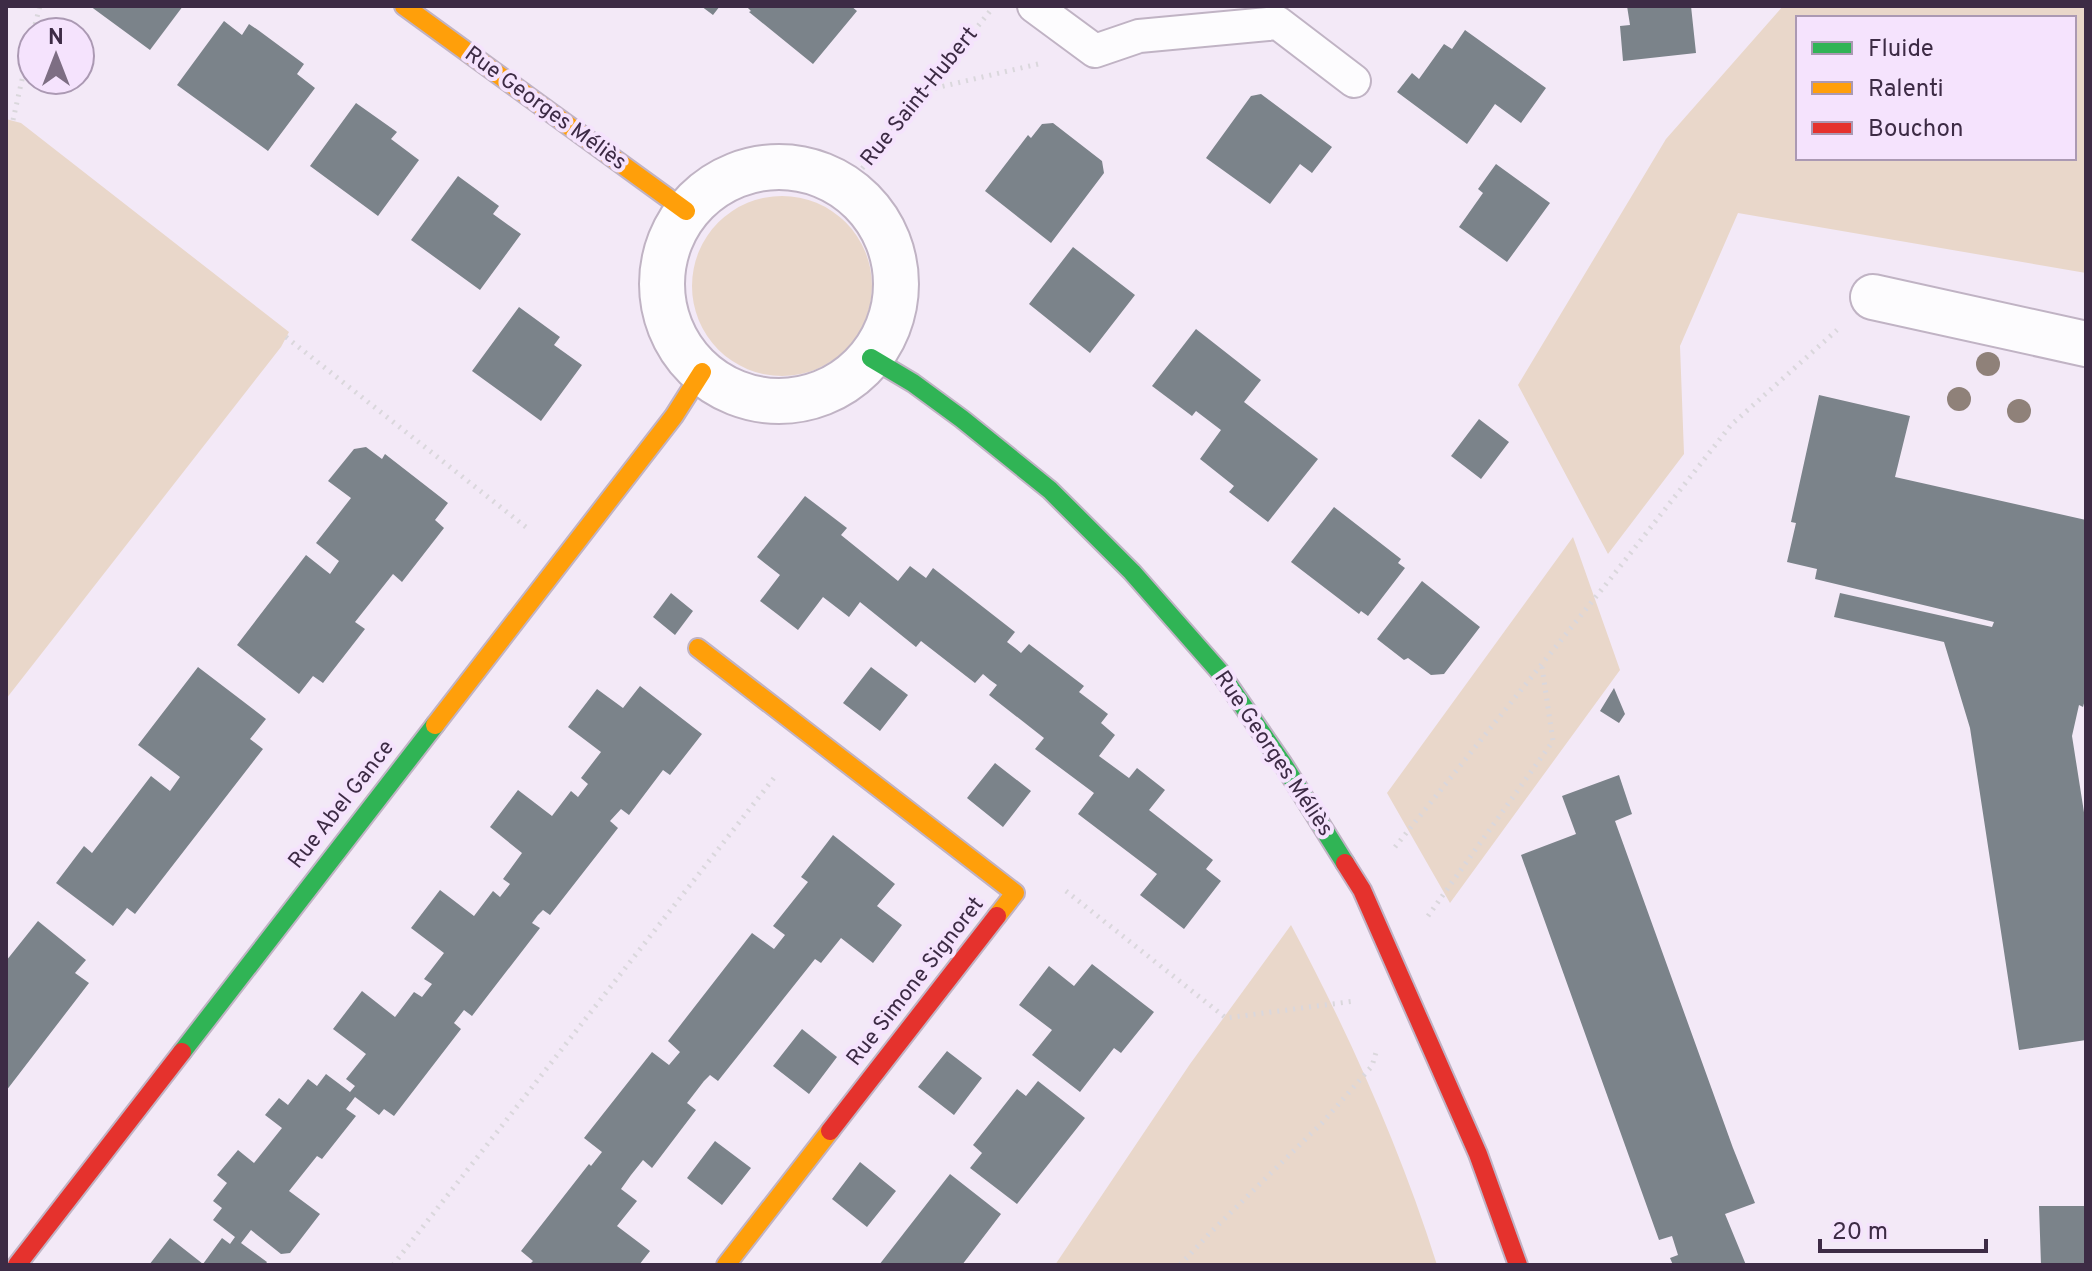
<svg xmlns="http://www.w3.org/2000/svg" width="2092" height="1271" font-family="Overpass,sans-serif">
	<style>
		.green { fill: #e9d7ca; fill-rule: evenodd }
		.building { fill: #7b838a }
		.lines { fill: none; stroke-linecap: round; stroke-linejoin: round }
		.lane-casing { stroke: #c0b3c4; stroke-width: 36 }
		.street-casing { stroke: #c0b3c4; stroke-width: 48 }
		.fast-casing { stroke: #c0b3c4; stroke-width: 22 }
		.slow-casing { stroke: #c0b3c4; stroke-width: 22 }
		.jam-casing { stroke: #c0b3c4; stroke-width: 22 }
		.path { stroke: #dad7dc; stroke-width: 5; stroke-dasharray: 2 6; stroke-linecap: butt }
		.lane { stroke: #fdfcfe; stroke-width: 32 }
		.street { stroke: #fdfcfe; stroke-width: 44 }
		.fast { stroke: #30b455; stroke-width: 18 }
		.slow { stroke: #ff9f0a; stroke-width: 18 }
		.jam { stroke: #e5322d; stroke-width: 18 }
		.tree { fill: #8f8179 }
		.labels { text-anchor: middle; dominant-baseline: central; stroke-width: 8; stroke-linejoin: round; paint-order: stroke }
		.street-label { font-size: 22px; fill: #3d2b45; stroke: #f5e3fd }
	</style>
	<rect width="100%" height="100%" fill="#f3e9f7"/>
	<!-- green -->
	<path class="green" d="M1783 6H2086V273L1738 213 1680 346 1684 454 1608 554 1518 385 1666 139ZM1798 18H2074V158H1798Z
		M6 119 21 123 289 332 281 347 6 699Z
		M692 286a90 90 0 1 1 180 0a90 90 0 1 1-180 0Z
		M1573 537 1620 670 1450 903 1387 793Z
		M1291 925C1349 1034 1400 1147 1437 1265H1055L1190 1064Z"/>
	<!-- building -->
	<path class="building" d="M90 6H183L150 50Z
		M701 6H720L713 15Z
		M746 6H851L857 11 813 64 749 12 751 11Z
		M1627 6H1691L1696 53 1623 61 1620 26 1630 25Z
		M224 21 242 35 249 24 258 30 304 64 297 74 315 88 268 151 177 85Z
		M1465 30 1546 88 1521 123 1495 104 1467 144 1397 92 1412 73 1419 79 1444 44 1452 49Z
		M1261 94 1332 147 1312 173 1300 164 1270 204 1206 158 1251 96Z
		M356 103 397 132 391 139 419 160 378 216 310 166Z
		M1053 123 1102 161 1104 173 1051 243 985 191 1028 135 1031 138 1042 124Z
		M1496 164 1550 203 1507 262 1459 227 1483 193 1478 189Z
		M458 176 499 206 493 214 521 234 480 290 411 240Z
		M1073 247 1135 295 1090 353 1029 304Z
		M519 307 560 337 554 345 582 365 541 421 472 371Z
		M1196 329 1261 380 1244 402 1318 459 1268 522 1229 492 1234 486 1200 459 1221 430 1196 411 1192 416 1152 386Z
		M1819 395 1910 416 1895 477 2086 520V696L2083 707 2079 705 2072 736 2086 825V1040L2019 1050 1970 728 1944 642 1834 617 1840 593 1992 627 1994 622 1815 579 1817 569 1787 562 1796 523 1791 522Z
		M1479 419 1509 442 1481 479 1451 456Z
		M366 447 382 459 385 454 448 503 435 520 444 528 402 582 393 574 355 622 365 629 323 683 313 676 299 694 237 645 306 555 330 574 339 561 316 543 351 498 328 481 354 449Z
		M805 496 847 528 841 535 898 581 910 566 926 578 933 568 1015 632 1007 642 1015 648 1021 653 1029 644 1084 686 1079 692 1108 714 1101 723 1115 735 1099 756 1129 778 1137 768 1165 790 1149 810 1213 860 1206 869 1221 881 1184 929 1140 895 1157 874 1078 814 1094 793 1035 749 1044 738 989 695 997 685 990 680 983 674 975 683 921 641 916 647 860 602 849 617 823 597 798 630 760 601 780 575 757 557Z
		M1334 507 1401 559 1398 563 1405 568 1368 616 1361 611 1359 614 1291 562Z
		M1422 581 1480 627 1444 674 1431 675 1408 658 1404 660 1377 639Z
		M671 593 693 611 675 635 653 617Z
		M198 667 266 719 250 739 263 749 135 914 127 908 113 926 56 883 84 846 92 853 151 776 170 791 180 777 138 745Z
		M871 667 908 695 880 731 843 703Z
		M640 686 702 734 670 775 663 770 629 815 621 809 610 821 618 828 550 915 543 910 538 915 532 923 540 928 472 1016 464 1010 454 1023 461 1029 394 1116 384 1109 379 1115 355 1097 346 1109 356 1116 322 1159 317 1156 289 1191 320 1214 290 1253 281 1254 251 1230 241 1243 267 1262 265 1265H149L170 1238 203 1264 222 1238 230 1244 235 1237 213 1220 222 1208 213 1201 227 1183 217 1175 238 1150 254 1163 282 1128 265 1115 279 1098 288 1105 308 1079 317 1086 326 1074 350 1092 355 1086 346 1079 366 1054 333 1029 362 991 395 1017 414 992 422 997 432 984 424 979 444 953 411 928 440 890 474 916 493 891 500 897 510 884 503 879 522 853 490 827 518 790 552 816 571 791 578 797 588 784 581 778 601 752 568 727 597 689 623 708Z
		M1614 688 1625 714 1619 723 1600 711Z
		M995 763 1031 791 1003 827 967 798Z
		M1619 775 1632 814 1615 821 1733 1148 1755 1203 1725 1214 1746 1265H1673L1670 1258 1678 1255 1672 1236 1659 1240 1521 855 1576 834 1562 796Z
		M833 835 895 884 877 906 902 925 873 963 841 938 821 963 815 959 718 1081 710 1075 704 1081 687 1103 696 1110 652 1168 643 1160 631 1175 621 1189 637 1201 617 1226 650 1251 639 1265H590L588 1263 586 1265H529L533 1261 521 1251 589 1164 591 1166 602 1152 584 1138 652 1052 669 1065 680 1052 668 1041 752 933 774 949 785 935 773 926 808 882 801 877Z
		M38 921 86 960 75 973 89 983 6 1091V961Z
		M1092 964 1154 1012 1121 1053 1114 1048 1080 1092 1032 1055 1052 1030 1019 1005 1049 966 1074 986Z
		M802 1029 837 1057 809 1094 773 1066Z
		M947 1051 982 1078 954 1115 918 1087Z
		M1038 1081 1085 1118 1017 1204 970 1168 982 1153 973 1145 1017 1089 1026 1096Z
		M715 1141 751 1168 722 1205 687 1178Z
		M860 1162 896 1191 867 1227 832 1199Z
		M950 1174 1001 1214 962 1265H879Z
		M2039 1206H2086V1265H2041Z"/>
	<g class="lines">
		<!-- lane casing -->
		<g class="lane-casing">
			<path id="lane" d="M1034 6 1095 51 1139 36 1278 23 1354 81"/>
		</g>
		<!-- street casing -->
		<g class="street-casing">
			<path id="street" d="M662 284a117 117 0 1 1 234 0a117 117 0 1 1-234 0Z
				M1873 297 2086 344"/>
		</g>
		<!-- fast casing -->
		<g class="fast-casing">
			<path id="fast" d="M871 358 913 383 962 419 1050 490 1132 572 1219 671 1283 764 1345 863
				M182 1052 435 725"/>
		</g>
		<!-- slow casing -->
		<g class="slow-casing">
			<path id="slow" d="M404 6 686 211
				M698 648 1015 893 997 916
				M435 725 674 416 702 372
				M726 1265 830 1131"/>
		</g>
		<!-- jam casing -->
		<g class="jam-casing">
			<path id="jam" d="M1345 863 1362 890 1478 1154 1518 1265
				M830 1131 997 916
				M17 1265 182 1052"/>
		</g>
		<!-- path -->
		<path class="path" d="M33 32 40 6
			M927 90 1038 64
			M13 120 32 35
			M847 187 991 10
			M286 337 527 528
			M1395 847 1611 578 1731 425 1837 330
			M1066 891 1226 1018 1355 1001
			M1428 916 1553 741 1542 667
			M393 1265 777 774
			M1180 1265 1209 1234 1322 1123 1372 1066 1377 1049"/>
		<!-- lane -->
		<use href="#lane" class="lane"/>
		<!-- street -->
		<use href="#street" class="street"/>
		<!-- fast -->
		<use href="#fast" class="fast"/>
		<!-- slow -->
		<use href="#slow" class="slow"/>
		<!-- jam -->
		<use href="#jam" class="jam"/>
	</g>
	<!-- trees -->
	<g class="tree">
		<circle cx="1988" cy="364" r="12"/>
		<circle cx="1959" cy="399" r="12"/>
		<circle cx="2019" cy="411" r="12"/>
	</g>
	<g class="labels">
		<!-- street labels -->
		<g class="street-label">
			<text transform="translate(920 97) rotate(-51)">Rue Saint-Hubert</text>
			<text transform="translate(545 109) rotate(36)">Rue Georges Méliès</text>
			<text transform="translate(1273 754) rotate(56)">Rue Georges Méliès</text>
			<text transform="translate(342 805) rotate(-52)">Rue Abel Gance</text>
			<text transform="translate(916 982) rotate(-52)">Rue Simone Signoret</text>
		</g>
	</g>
	<!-- border -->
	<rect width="2092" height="1271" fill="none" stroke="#3d2b45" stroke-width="16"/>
	<!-- legend -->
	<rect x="1796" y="16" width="280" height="144" fill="#f5e3fd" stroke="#ab99b3" stroke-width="2"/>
	<rect x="1812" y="42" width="40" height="12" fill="#30b455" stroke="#ab99b3" stroke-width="2"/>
	<text x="1868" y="56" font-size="24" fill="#3d2b45">Fluide</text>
	<rect x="1812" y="82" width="40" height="12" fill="#ff9f0a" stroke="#ab99b3" stroke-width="2"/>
	<text x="1868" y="96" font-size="24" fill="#3d2b45">Ralenti</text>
	<rect x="1812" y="122" width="40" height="12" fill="#e5322d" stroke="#ab99b3" stroke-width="2"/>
	<text x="1868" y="136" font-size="24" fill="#3d2b45">Bouchon</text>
	<!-- north arrow -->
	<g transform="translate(56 56)"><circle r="38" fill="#f5e3fd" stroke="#ab99b3" stroke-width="2"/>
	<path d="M0-6L14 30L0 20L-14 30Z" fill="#7d6e83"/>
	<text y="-12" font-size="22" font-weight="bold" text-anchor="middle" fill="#3d2b45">N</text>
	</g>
	<!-- scale -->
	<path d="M1820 1239v12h166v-12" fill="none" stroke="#3d2b45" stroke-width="4"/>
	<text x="1832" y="1239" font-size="24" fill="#3d2b45" stroke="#f5e3fd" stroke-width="6" paint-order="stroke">20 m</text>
</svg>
